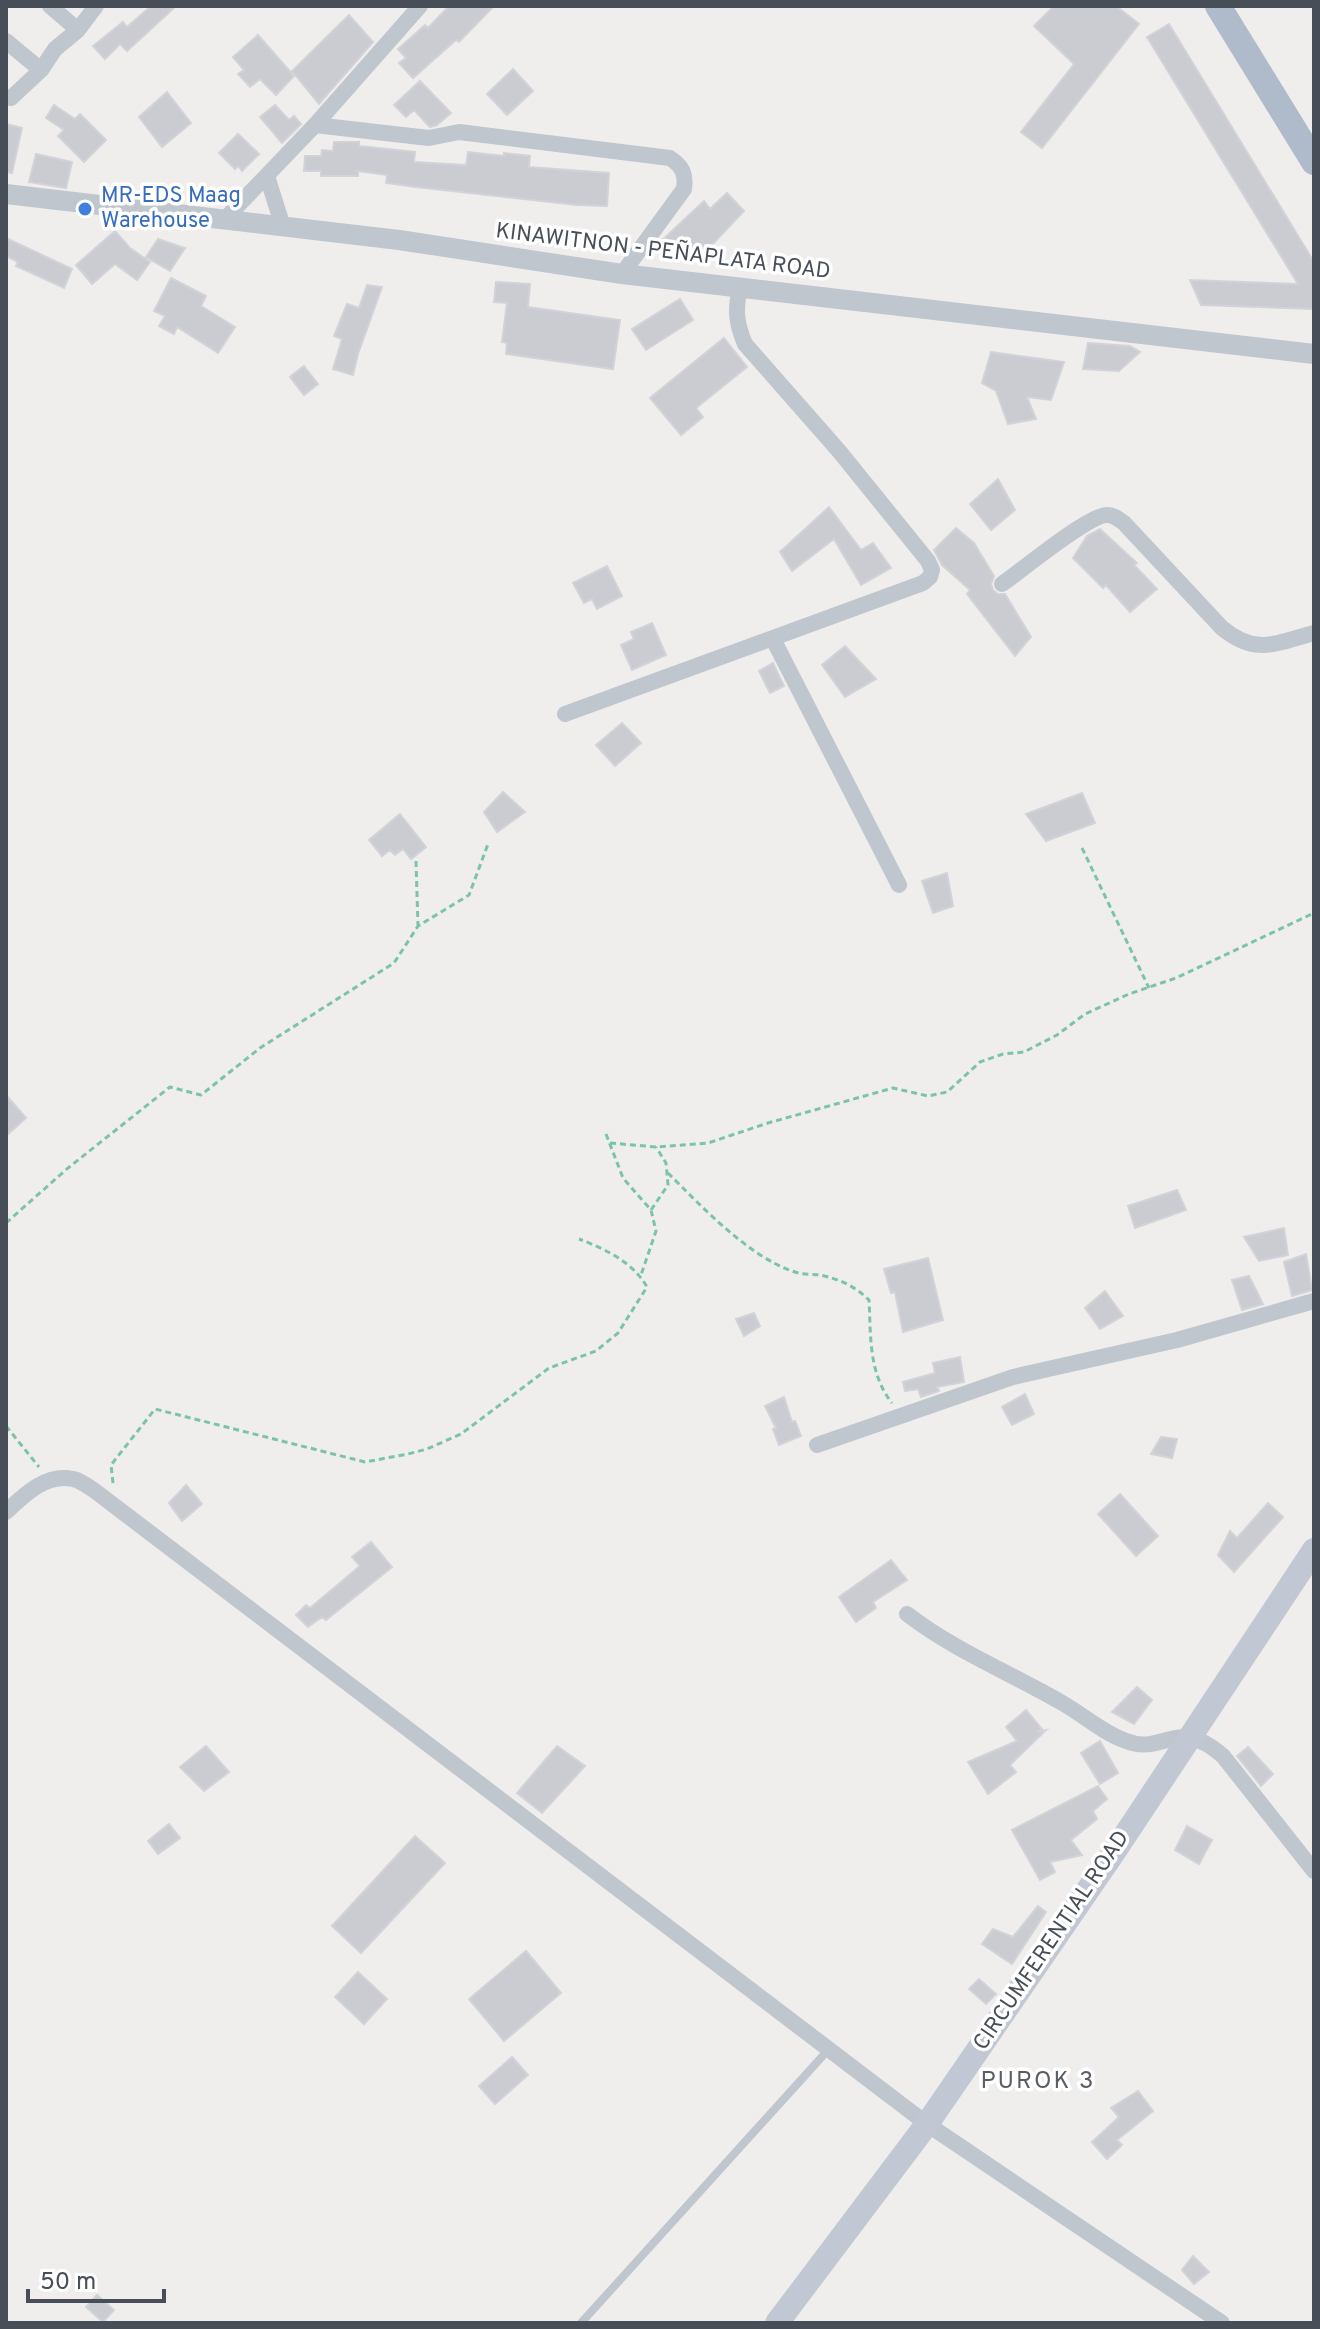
<svg xmlns="http://www.w3.org/2000/svg" width="1320" height="2329" font-family="Overpass,sans-serif">
	<style>
		.building { fill: #caccd1; stroke: #d2d3d8; stroke-width: 2 }
		.lines { fill: none; stroke-linecap: round; stroke-linejoin: round }
		.path { stroke: #7bc4a8; stroke-width: 3; stroke-dasharray: 6 4; stroke-linecap: butt }
		.service { stroke: #bfc6ce; stroke-width: 8 }
		.minor { stroke: #bfc6ce; stroke-width: 16 }
		.tertiary { stroke: #bfc6ce; stroke-width: 20 }
		.secondary { stroke: #c1c8d4; stroke-width: 24 }
		.primary { stroke: #afbaca; stroke-width: 26 }
		.shop-dot { fill: #3f7fe0; stroke: #fff; stroke-width: 3 }
		.labels { text-anchor: middle; dominant-baseline: central; stroke-width: 7; stroke-linejoin: round; paint-order: stroke }
		.shop-label { font-size: 22px; fill: #366cbe; stroke: #fff; text-anchor: start }
		.street-label { font-size: 22px; fill: #474e58; stroke: #fff }
		.neighbourhood-label { font-size: 24px; letter-spacing: 2px; fill: #5a5d61; stroke: #fff }
	</style>
	<rect width="100%" height="100%" fill="#f0eded"/>
	<!-- building -->
	<path class="building" d="M151 6H176L127 51 120 44 105 59 93 46 123 22 127 27Z
		M449 6H494L459 42 456 40 413 78 399 63 406 58 398 49 425 25 428 28Z
		M1054 6H1116L1139 24 1042 148 1021 132 1074 64 1034 26Z
		M349 15 373 42 319 104 292 71Z
		M1169 24 1314 262V311L1313 309 1201 305 1190 280 1298 284 1147 37Z
		M258 35 294 76 276 95 260 79 250 87 238 74 244 70 233 57Z
		M513 69 533 91 507 115 487 94Z
		M420 81 451 113 437 125 430 127 414 110 406 117 394 105Z
		M167 92 191 123 162 147 139 117Z
		M54 105 75 119 80 114 106 140 84 162 58 136 64 130 46 118Z
		M275 105 289 120 294 116 301 124 282 143 260 117Z
		M6 124 22 128 12 173 6 172Z
		M238 134 259 154 242 171 238 166 235 169 219 153Z
		M334 142H359V146L415 152 414 162 466 165 468 152 504 156V153L530 156 529 167 609 173 607 206 577 205 416 187 386 183 387 175 358 171V176H321V171H304L305 156H321L322 150 333 151Z
		M36 154 72 162 66 188 29 182Z
		M727 193 744 211 708 249 710 252 700 262 683 245 671 257 658 244 704 201 710 209Z
		M115 231 130 248 150 262 137 280 115 264 92 284 76 265Z
		M6 238 72 269 64 288 16 266 18 262 6 256Z
		M158 239 185 248 170 271 146 257Z
		M171 278 206 296 201 306 235 327 218 353 177 327 174 334 159 326 165 316 154 311Z
		M496 282 530 284 528 307 620 320 613 369 506 354 507 343 502 342 507 303 494 302Z
		M367 285 382 287 358 354 353 375 333 369 342 339 334 336 347 304 359 308Z
		M680 299 693 320 646 350 632 329Z
		M724 338 747 367 696 408 703 417 681 435 650 398Z
		M1088 343 1130 346 1140 352 1119 371 1083 369Z
		M991 352 1064 362 1051 400 1027 397 1036 419 1008 424 996 391 982 383Z
		M304 366 318 384 304 395 290 377Z
		M998 479 1015 510 991 530 970 504Z
		M829 507 861 550 873 543 891 568 861 585 834 539 792 571 780 552Z
		M956 528 974 543 994 576 991 584 993 590 998 594H1005L1031 637 1015 656 967 594 970 590 942 565 934 550Z
		M1100 529 1137 563 1134 565 1157 589 1130 612 1106 585 1103 588 1073 558 1087 536Z
		M607 566 622 596 597 609 592 599 584 603 573 583Z
		M652 623 666 655 632 670 621 645 634 639 631 632Z
		M845 646 876 679 845 697 822 665Z
		M773 663 784 686 770 693 759 671Z
		M622 723 641 743 615 766 596 745Z
		M503 792 525 812 497 832 484 812Z
		M1082 793 1095 823 1046 841 1026 814Z
		M400 814 426 847 411 859 403 849 395 855 390 850 382 856 369 840Z
		M947 873 953 906 933 913 922 881Z
		M6 1095 26 1118 6 1136Z
		M1177 1190 1186 1210 1135 1228 1128 1206Z
		M1284 1228 1288 1255 1259 1261 1244 1237Z
		M1306 1254 1312 1290 1292 1296 1284 1262Z
		M928 1258 943 1320 903 1332 895 1292 891 1293 884 1269Z
		M1249 1276 1263 1304 1242 1310 1232 1280Z
		M1105 1291 1123 1316 1100 1329 1085 1308Z
		M754 1313 760 1326 744 1336 736 1319Z
		M960 1357 964 1382 937 1387 939 1391 921 1397 918 1389 905 1391 903 1382 935 1373 933 1363Z
		M1025 1394 1034 1414 1012 1425 1002 1407Z
		M784 1397 792 1422 795 1421 801 1436 779 1445 773 1429 776 1428 765 1406Z
		M1161 1437 1177 1439 1172 1458 1151 1454Z
		M186 1485 202 1504 182 1521 169 1503Z
		M1120 1494 1158 1536 1136 1556 1098 1514Z
		M1268 1503 1283 1517 1234 1572 1218 1555 1230 1531 1237 1538Z
		M371 1542 392 1567 326 1620 322 1617 308 1627 296 1615 306 1605 310 1608 360 1566 352 1557Z
		M891 1560 907 1580 873 1602 876 1608 856 1622 839 1597Z
		M1137 1687 1152 1700 1134 1724 1112 1712Z
		M1026 1710 1042 1729 1038 1732 1046 1730 1010 1765 1016 1772 988 1794 968 1762 1017 1741 1006 1727Z
		M1100 1741 1118 1773 1100 1784 1081 1753Z
		M206 1746 229 1772 204 1791 180 1767Z
		M557 1746 585 1766 542 1813 517 1793Z
		M1248 1747 1273 1774 1261 1786 1237 1756Z
		M1098 1786 1107 1799 1093 1811 1097 1819 1071 1840 1082 1855 1050 1862 1055 1872 1040 1880 1012 1830Z
		M169 1824 180 1838 158 1854 148 1841Z
		M1187 1826 1212 1840 1199 1864 1175 1850Z
		M415 1836 445 1863 361 1953 332 1926Z
		M1038 1906 1046 1912 1012 1964 982 1944 993 1929 1013 1937Z
		M526 1951 561 1993 504 2041 469 1999Z
		M358 1972 387 1999 364 2024 335 1997Z
		M979 1979 996 1994 986 2004 969 1989Z
		M512 2057 528 2075 495 2104 479 2086Z
		M1138 2091 1153 2111 1117 2140 1122 2145 1107 2159 1092 2142 1119 2117 1111 2108Z
		M1193 2256 1209 2272 1194 2284 1182 2270Z
		M97 2295 114 2310 103 2322 86 2307Z"/>
	<g class="lines">
		<!-- path -->
		<path class="path" d="M1082 848 1149 988
			M416 861 418 926
			M606 1134 623 1178 651 1210 656 1231 641 1275
			M610 1143 656 1147 708 1143 768 1123 893 1088 928 1096 947 1092 980 1062 1003 1054 1024 1052 1057 1035 1085 1014 1129 994 1176 978 1314 913
			M668 1173C701 1206 750 1258 795 1272 803 1275 812 1274 820 1275 839 1279 855 1286 869 1300 871 1335 868 1373 892 1403
			M651 1210 668 1185 666 1163 656 1147
			M6 1223 68 1168 170 1087 201 1095 260 1048 394 963 418 926 469 895 488 844
			M6 1426 39 1467
			M113 1483 111 1465 155 1409 365 1462 408 1454 427 1449 461 1434 549 1368 596 1351 618 1333 647 1287C633 1262 605 1249 579 1239"/>
		<!-- service -->
		<path class="service" d="M581 2323 829 2049"/>
		<!-- minor -->
		<path class="minor" d="M50 6 78 30
			M6 41 41 70
			M6 97 11 98 41 70 55 49 78 30 96 6
			M315 125 420 6
			M267 176 283 227
			M226 218 315 125 429 138 459 132 670 158C683 167 686 174 684 189L622 274
			M1002 584C1021 571 1088 515 1107 515 1114 515 1118 519 1124 523L1222 628C1256 656 1276 643 1314 633
			M773 639 899 885
			M565 714 923 583 930 577 932 570 928 561 839 451 745 344C736 323 735 309 740 288
			M817 1445 1013 1377 1177 1340 1314 1301
			M6 1512C24 1495 46 1473 73 1479 80 1480 89 1487 95 1491L927 2124 1222 2323
			M907 1614C954 1650 1006 1671 1057 1700 1080 1712 1101 1732 1126 1741 1165 1756 1176 1715 1223 1756L1314 1871"/>
		<!-- tertiary -->
		<path class="tertiary" d="M6 194 399 240 622 274 1314 354"/>
		<!-- secondary -->
		<path class="secondary" d="M777 2323 927 2124 1114 1852 1314 1550"/>
		<!-- primary -->
		<path class="primary" d="M1218 6 1314 162"/>
	</g>
	<!-- markers -->
	<circle class="shop-dot" cx="85" cy="209" r="8"/>
	<g class="labels">
		<!-- shop labels -->
		<g class="shop-label">
			<text x="101" y="196">MR-EDS Maag<tspan x="101" dy="25">Warehouse</tspan></text>
		</g>
		<!-- street labels -->
		<g class="street-label">
			<text transform="translate(663 252) rotate(7)">KINAWITNON - PEÑAPLATA ROAD</text>
			<text transform="translate(1052 1941) rotate(-56)">CIRCUMFERENTIAL ROAD</text>
		</g>
		<!-- neighbourhood labels -->
		<g class="neighbourhood-label">
			<text x="1038" y="2082">PUROK 3</text>
		</g>
	</g>
	<!-- border -->
	<rect width="1320" height="2329" fill="none" stroke="#474e58" stroke-width="16"/>
	<!-- scale -->
	<path d="M28 2289v12h136v-12" fill="none" stroke="#474e58" stroke-width="4"/>
	<text x="40" y="2289" font-size="24" fill="#474e58" stroke="#ffffff" stroke-width="6" paint-order="stroke">50 m</text>
</svg>
